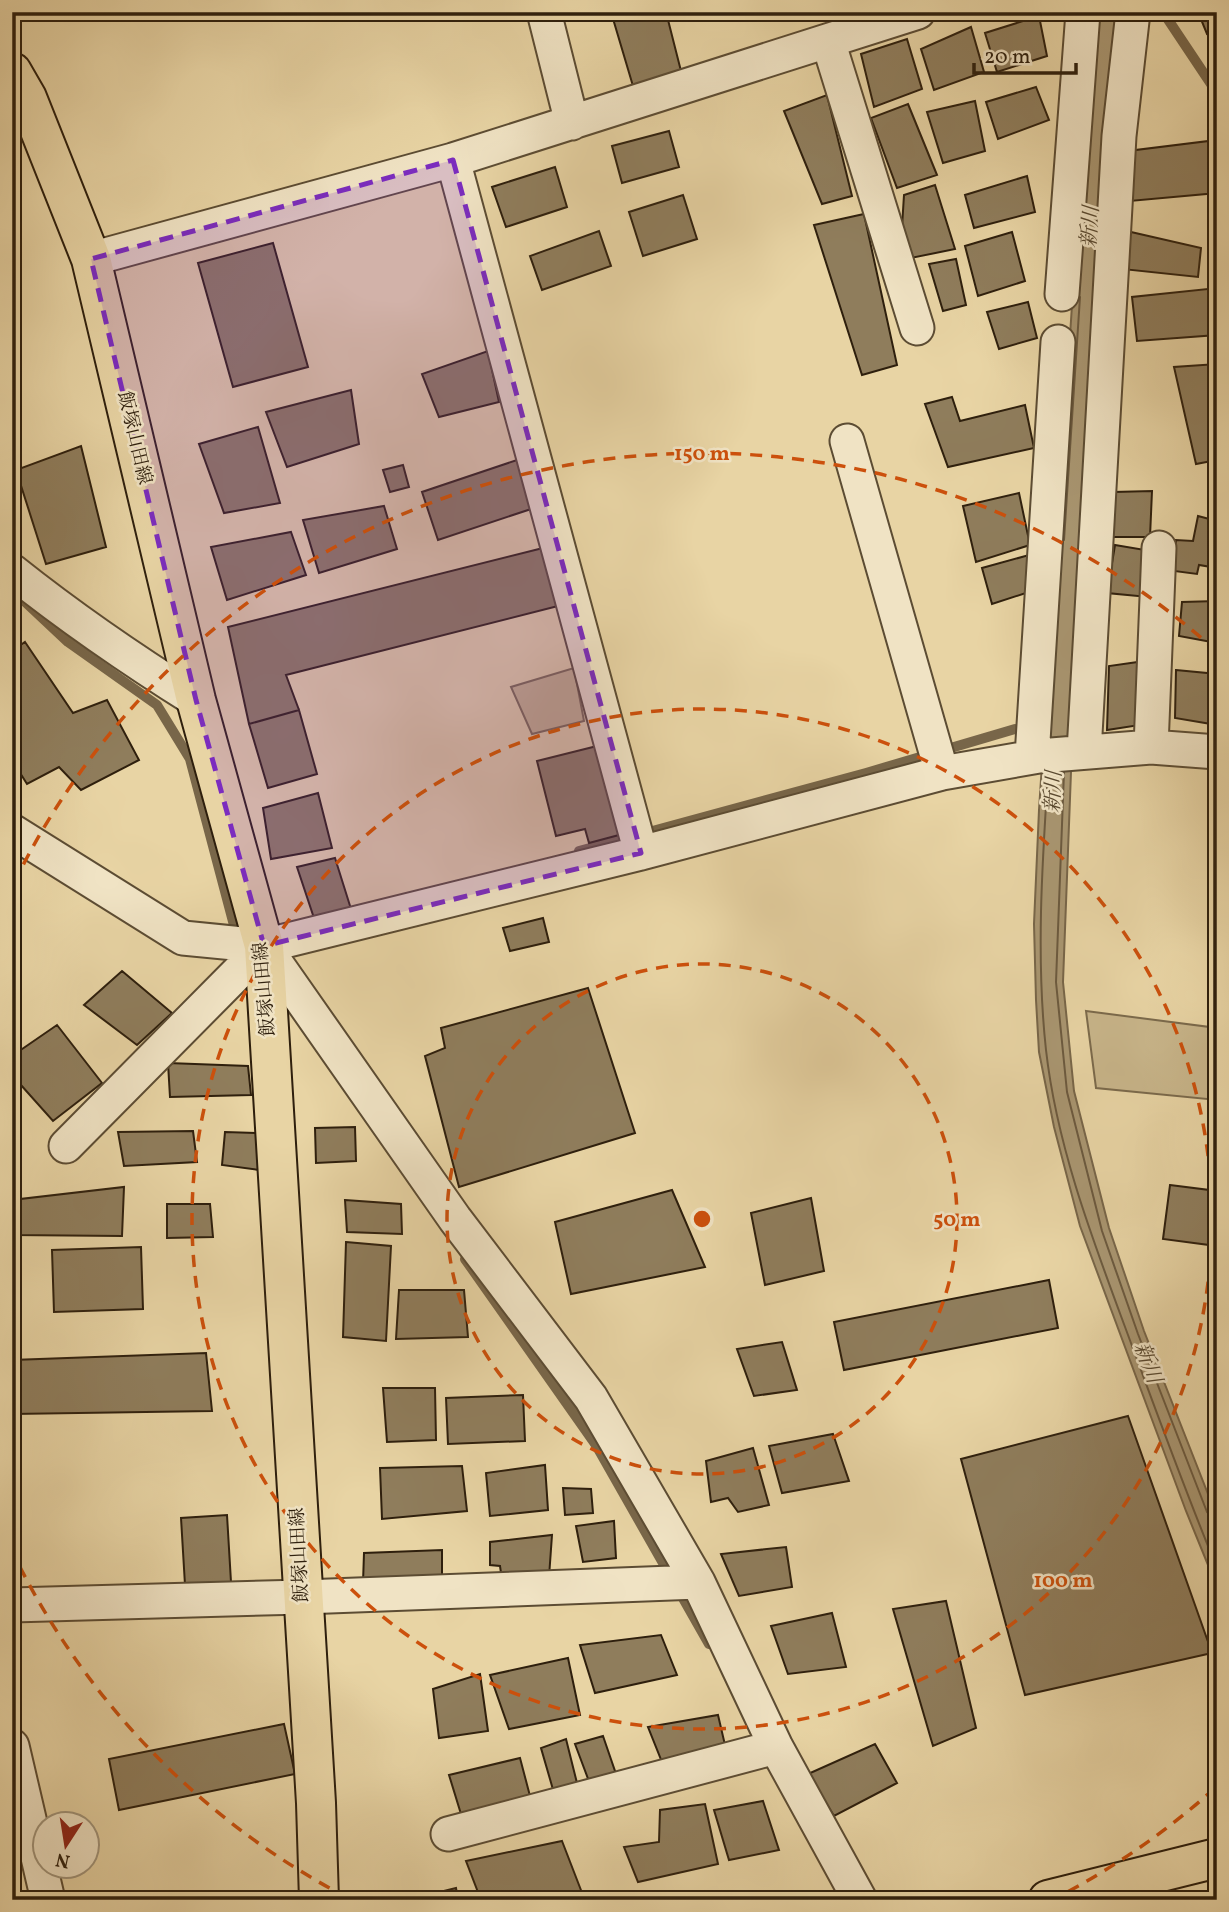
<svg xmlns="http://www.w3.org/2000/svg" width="1229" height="1912" font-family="Vollkorn,'Noto Serif JP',serif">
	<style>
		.green { fill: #c8b58a; stroke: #7b6a4c; stroke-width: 2 }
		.water { fill: #a99671; stroke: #786649; stroke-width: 2 }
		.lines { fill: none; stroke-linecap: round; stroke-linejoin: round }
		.shore { stroke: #6c5a3f; stroke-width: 2 }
		.stream { stroke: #786649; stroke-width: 10 }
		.building { fill: #8f7d5c; stroke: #2e1f0d; stroke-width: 2 }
		.minor-casing { stroke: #5c4c33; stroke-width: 37 }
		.major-casing { stroke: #2e1f0d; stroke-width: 42 }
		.minor { stroke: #f0e3c4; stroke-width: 33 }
		.major { stroke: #e8d4a4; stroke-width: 38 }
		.marked { fill: #7b2cbf; fill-opacity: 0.2; stroke: #7b2cbf; stroke-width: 5; stroke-dasharray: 14 9; stroke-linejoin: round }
		.ring { fill: none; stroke: #cc500c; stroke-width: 3.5; stroke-dasharray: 12 9 }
		.labels { text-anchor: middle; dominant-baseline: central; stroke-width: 5; stroke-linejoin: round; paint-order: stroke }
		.street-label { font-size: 19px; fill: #2e1f0d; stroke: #f0e3c4 }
		.water-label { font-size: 21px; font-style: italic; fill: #594930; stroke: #f0e3c4 }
		.centre { fill: #cc500c; stroke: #f0e3c4; stroke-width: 3.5 }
		.ring-label { font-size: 21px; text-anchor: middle; font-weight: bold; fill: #cc500c; stroke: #f0e3c4; stroke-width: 5; stroke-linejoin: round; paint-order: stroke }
	</style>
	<rect width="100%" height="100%" fill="#e8d4a4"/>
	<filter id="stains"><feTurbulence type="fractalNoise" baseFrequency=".00286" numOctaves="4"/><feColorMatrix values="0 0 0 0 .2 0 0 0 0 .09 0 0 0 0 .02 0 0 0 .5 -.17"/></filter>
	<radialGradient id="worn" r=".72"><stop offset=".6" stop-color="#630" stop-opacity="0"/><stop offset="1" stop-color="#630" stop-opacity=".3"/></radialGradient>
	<!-- green -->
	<path class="green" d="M574 668 584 721 532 734 511 687Z
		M1086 1011 1217 1028V1100L1096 1088Z"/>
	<!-- water -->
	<path class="water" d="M1094 12H1123L1071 772 1063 982 1074 1091 1109 1228 1144 1331 1217 1517V1587L1186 1511 1080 1226 1054 1127 1039 1052 1036 1000 1034 924 1039 810 1083 137Z"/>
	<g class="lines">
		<!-- shore -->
		<path class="shore" d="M1064 540 1080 297
			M1064 772 1056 982 1067 1092 1102 1231 1138 1334 1207 1512 1211 1516 1217 1517
			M1048 774C1042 865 1036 959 1046 1050 1057 1148 1094 1243 1128 1335 1157 1413 1185 1491 1217 1568"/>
		<!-- stream -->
		<path class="stream" d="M1163 12 1217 93
			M19 596 68 642 157 705 190 759 235 929
			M579 851 866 773 1015 729
			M465 1259 596 1445 709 1644"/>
	</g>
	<!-- building -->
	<path class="building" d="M611 12H666L681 71 633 86Z
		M1198 12H1217V30L1207 34Z
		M1039 16 1047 56 997 72 985 33Z
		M971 27 984 72 934 90 921 49Z
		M907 39 922 89 874 107 861 54Z
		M1036 87 1049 120 998 139 986 102Z
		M827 95 852 196 822 204 784 111Z
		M975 101 985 151 943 163 927 112Z
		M908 104 937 175 897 188 871 118Z
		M669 131 679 167 622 183 612 146Z
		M1217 140V193L1130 201 1128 151Z
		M555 167 567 207 506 227 492 187Z
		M1027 176 1035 212 974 228 965 195Z
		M935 185 955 249 911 258 901 243 904 195Z
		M683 195 697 239 643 256 629 212Z
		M864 214 897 365 862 375 814 225Z
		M599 231 611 266 542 290 530 256Z
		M1012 232 1025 281 978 296 965 246Z
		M1131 232 1201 248 1198 277 1122 269Z
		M1217 234V276H1212L1209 235Z
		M273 243 308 367 233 387 198 263Z
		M956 259 966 305 943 311 929 264Z
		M1217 288V335L1137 341 1132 297Z
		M1028 302 1037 338 999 349 987 312Z
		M488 351 499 402 439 417 422 374Z
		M1217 364V460L1196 464 1174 367Z
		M351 390 359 444 287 467 266 412Z
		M952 397 960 421 1025 405 1034 448 948 467 925 404Z
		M258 427 280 503 224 513 199 444Z
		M81 446 106 547 46 564 16 470Z
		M517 460 534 508 438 540 422 492Z
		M403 465 409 487 390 492 383 470Z
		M1152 491 1150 537H1111L1113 492Z
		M1019 493 1030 545 976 562 963 506Z
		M384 506 397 549 319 573 303 520Z
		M1198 516 1217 521V568L1199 565 1197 574 1174 571 1176 540 1193 541Z
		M291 532 306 575 227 600 211 547Z
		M1115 545 1151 551 1148 597 1107 593Z
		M543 548 558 606 286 675 299 710 249 724 228 627Z
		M1029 555V592L992 604 982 568Z
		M1217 601V643L1179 636 1182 602Z
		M25 642 73 713 107 700 139 760 81 790 59 767 27 784 12 760V651Z
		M1145 661 1140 725 1107 730 1109 666Z
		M1176 670 1217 674V725L1175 718Z
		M299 710 317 774 268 788 249 724Z
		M597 746 619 835 589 843 585 829 556 836 537 761Z
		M318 793 332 848 271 859 263 808Z
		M335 858 351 909 314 918 297 867Z
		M543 918 549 942 510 951 503 928Z
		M122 971 172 1013 137 1045 84 1005Z
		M588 988 635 1133 459 1187 425 1056 445 1048 441 1028Z
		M57 1025 102 1083 53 1121 12 1075V1056Z
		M168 1063 248 1066 251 1095 170 1097Z
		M355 1127 356 1161 316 1163 315 1128Z
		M193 1131 197 1162 124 1166 118 1132Z
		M225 1132 257 1133 259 1170 222 1165Z
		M1170 1185 1217 1191V1246L1163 1239Z
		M124 1187 122 1236 12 1235V1200Z
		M672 1190 705 1267 571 1294 555 1222Z
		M811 1198 824 1271 765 1285 751 1213Z
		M345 1200 401 1204 402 1234 347 1232Z
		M167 1204H210L213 1237 167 1238Z
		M346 1242 391 1246 386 1341 343 1337Z
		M141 1247 143 1309 54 1312 52 1250Z
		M1049 1280 1058 1328 844 1370 834 1322Z
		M399 1290H464L468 1337 396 1339Z
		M782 1342 797 1390 754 1396 737 1349Z
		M206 1353 212 1411 12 1414V1360Z
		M383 1388H435L436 1440 387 1442Z
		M523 1395 525 1441 448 1444 446 1398Z
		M1128 1416 1212 1653 1025 1695 961 1459Z
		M833 1434 849 1481 782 1493 769 1446Z
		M753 1448 769 1505 738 1512 728 1498 711 1502 706 1461Z
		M545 1465 548 1510 490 1516 486 1473Z
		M462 1466 467 1511 382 1519 380 1468Z
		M563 1488 591 1489 593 1513 565 1515Z
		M227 1515 231 1582 185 1585 181 1518Z
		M614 1521 616 1558 583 1562 576 1526Z
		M552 1535 549 1577 502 1580 500 1566 490 1565V1542Z
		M786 1547 792 1587 739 1596 721 1554Z
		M442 1550V1580L363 1583 364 1553Z
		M946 1601 976 1728 933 1746 893 1609Z
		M832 1613 846 1667 788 1674 771 1626Z
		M661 1635 677 1675 595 1693 580 1645Z
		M568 1658 580 1715 509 1729 490 1675Z
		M480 1674 488 1731 439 1738 433 1689Z
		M718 1715 725 1745 662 1762 648 1727Z
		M284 1724 295 1774 119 1810 109 1759Z
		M603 1736 616 1774 590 1784 575 1744Z
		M566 1739 578 1787 554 1793 541 1748Z
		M875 1744 897 1783 834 1816 808 1774Z
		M520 1758 530 1796 461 1814 449 1775Z
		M763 1801 779 1850 729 1860 714 1810Z
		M705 1804 718 1864 638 1882 624 1847 659 1842 660 1810Z
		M562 1841 584 1898 481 1900 466 1861Z
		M456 1888 458 1900H407Z"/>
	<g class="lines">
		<!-- minor casing -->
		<g class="minor-casing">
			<path id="minor" d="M544 12 572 123
				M828 41 917 328
				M453 160 641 853
				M91 259 453 160 918 12
				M1062 294 1083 12
				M847 441 942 773
				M12 571C71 618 132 660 196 700
				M1151 747 1159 548
				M1084 752 1119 136 1133 12
				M1032 757 1058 342
				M12 831 183 938 264 946 641 853 942 773 1039 756 1151 747 1217 752
				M264 946 455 1219 591 1398 698 1582 776 1747 860 1900
				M66 1146 264 946
				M12 1605 303 1597 698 1582
				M12 1746 48 1900
				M448 1834 776 1747"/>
		</g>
		<!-- major casing -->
		<g class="major-casing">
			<path id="major" d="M12 72 27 98 91 259 196 700 264 946 316 1803 319 1900
				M1048 1900 1217 1858"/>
		</g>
		<!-- minor -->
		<use href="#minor" class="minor"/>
		<!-- major -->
		<use href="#major" class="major"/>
	</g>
	<!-- marked area -->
	<path class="marked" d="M453 160 641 853 264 946 196 700 91 259Z"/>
	<!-- distance rings -->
	<g class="ring">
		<circle cx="702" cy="1219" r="255"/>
		<circle cx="702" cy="1219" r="510"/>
		<path d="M1215 1788A766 766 0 0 1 1056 1898M348 1898A766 766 0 0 1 14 1555M14 883A766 766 0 0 1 1215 650"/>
	</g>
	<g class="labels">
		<!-- street labels -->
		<g class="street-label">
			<text transform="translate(134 438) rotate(77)">飯塚山田線</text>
			<text transform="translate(265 989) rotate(-95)">飯塚山田線</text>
			<text transform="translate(300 1555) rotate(-93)">飯塚山田線</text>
		</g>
		<!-- water labels -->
		<g class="water-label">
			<text transform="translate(1091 227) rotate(-86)">新川</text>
			<text transform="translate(1054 792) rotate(-87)">新川</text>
			<text transform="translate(1147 1363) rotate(69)">新川</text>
		</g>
	</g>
	<circle cx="702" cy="1219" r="10" class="centre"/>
	<g class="ring-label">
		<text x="702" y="460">150 m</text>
		<text x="957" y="1226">50 m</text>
		<text x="1063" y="1587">100 m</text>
	</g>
	<!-- margin -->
	<rect width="1229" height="1912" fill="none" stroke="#e8d4a4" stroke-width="42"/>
	<rect x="14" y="14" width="1201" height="1884" fill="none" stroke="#2e1f0d" stroke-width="3.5"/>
	<rect x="21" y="21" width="1187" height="1870" fill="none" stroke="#2e1f0d" stroke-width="2"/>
	<!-- north arrow -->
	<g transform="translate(66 1845) rotate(192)"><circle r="33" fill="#f0e3c4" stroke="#a2957b" stroke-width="2"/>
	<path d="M0-5L12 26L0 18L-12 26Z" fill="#8f2418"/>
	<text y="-10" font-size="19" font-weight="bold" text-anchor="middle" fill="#2e1f0d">N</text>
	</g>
	<!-- scale -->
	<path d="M974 63v10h102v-10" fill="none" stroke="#2e1f0d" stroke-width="3.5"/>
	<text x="984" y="63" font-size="21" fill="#2e1f0d" stroke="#f0e3c4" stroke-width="5" paint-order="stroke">20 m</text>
	<rect width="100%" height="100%" filter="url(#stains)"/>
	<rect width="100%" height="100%" fill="url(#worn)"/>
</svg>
